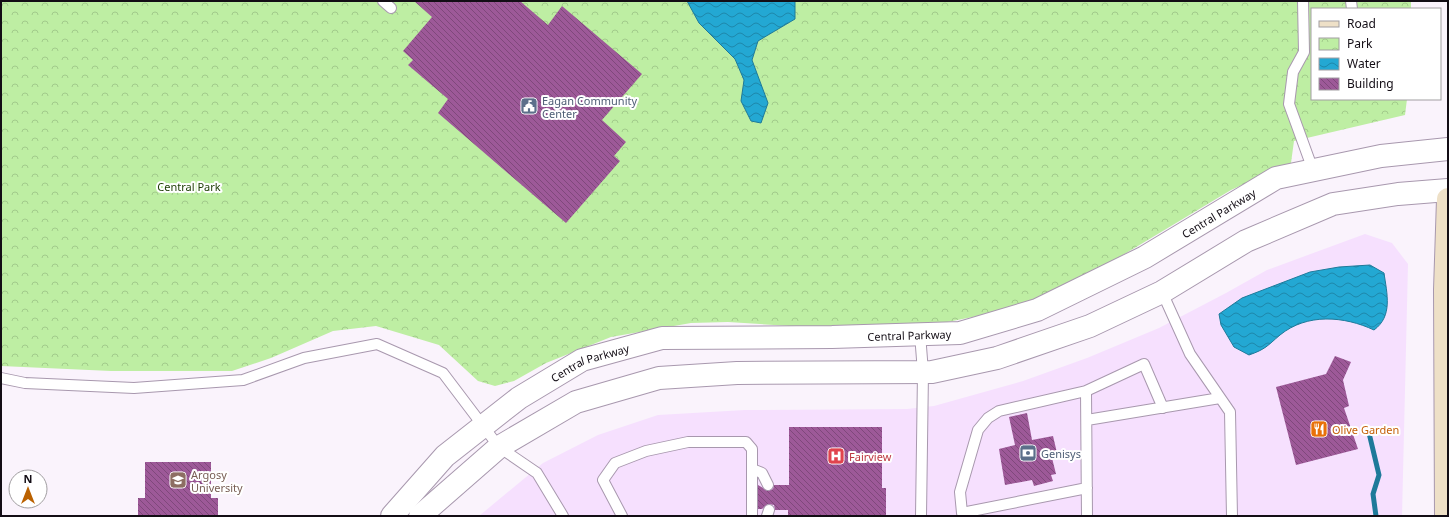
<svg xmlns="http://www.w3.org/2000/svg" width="1449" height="517" font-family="'Noto Sans',sans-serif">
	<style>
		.built { fill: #f6e0fe }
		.park { fill: url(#park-crowns) }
		.water { fill: url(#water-waves); stroke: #1e7a9a }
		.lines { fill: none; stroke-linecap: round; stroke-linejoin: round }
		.stream { stroke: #1e7a9a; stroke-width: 5 }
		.building { fill: url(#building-back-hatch) }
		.service-casing { stroke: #a898ae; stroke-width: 12 }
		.tertiary-casing { stroke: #a898ae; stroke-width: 24 }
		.secondary-casing { stroke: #a898ae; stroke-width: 24 }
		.service { stroke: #fff; stroke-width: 10 }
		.tertiary { stroke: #fff; stroke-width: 22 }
		.secondary { stroke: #eee0c7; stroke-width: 22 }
		.labels { text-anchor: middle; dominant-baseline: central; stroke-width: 4; stroke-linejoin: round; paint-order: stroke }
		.service-label { font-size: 11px; fill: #4e5e75; stroke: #fff; text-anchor: start }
		.park-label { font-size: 11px; fill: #1a3a00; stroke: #fff }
		.street-label { font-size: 11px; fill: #130d15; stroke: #fff }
		.food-label { font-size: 11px; fill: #c56008; stroke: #fff; text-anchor: start }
		.health-label { font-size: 11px; fill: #be3a42; stroke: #fff; text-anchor: start }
		.education-label { font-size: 11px; fill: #785e54; stroke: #fff; text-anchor: start }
	</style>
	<defs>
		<pattern id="park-crowns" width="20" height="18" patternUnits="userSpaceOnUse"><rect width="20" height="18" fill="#beeea3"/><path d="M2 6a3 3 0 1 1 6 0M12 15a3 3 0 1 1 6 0" fill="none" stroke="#a2cb8b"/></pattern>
		<pattern id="water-waves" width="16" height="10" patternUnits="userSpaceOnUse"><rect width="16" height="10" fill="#23a8d3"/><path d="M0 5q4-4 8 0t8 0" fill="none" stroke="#1d87aa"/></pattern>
		<pattern id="building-back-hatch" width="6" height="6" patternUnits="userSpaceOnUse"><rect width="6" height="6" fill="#9d5998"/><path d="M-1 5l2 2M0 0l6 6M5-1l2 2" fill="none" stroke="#7f487b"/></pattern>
	</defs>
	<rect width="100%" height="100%" fill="#faf3fc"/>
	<!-- built -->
	<path class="built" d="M1365 234 1392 243 1408 264 1402 516H479L543 463 598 435 658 415 745 410 907 409 934 406 1023 381 1087 358 1159 328 1226 293 1267 270Z"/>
	<!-- park -->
	<path class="park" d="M1 1H1411V9H1312V99H1407L1405 115 1294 141 1291 163 1231 190 1073 285 1003 311 927 326 821 328 728 322 691 323 611 337 546 363 514 381 495 386 478 381 439 345 376 326 333 331 271 358 232 371H111L1 366Z"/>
	<!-- water -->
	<path class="water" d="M687 1H795V19L758 41 752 60 768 103 761 123 751 121 741 101 744 80 735 59 699 23Z
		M1370 265 1384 273C1387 294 1393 316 1374 330 1344 316 1307 313 1280 335 1267 346 1266 349 1249 355L1234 347 1221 325 1219 314 1242 298 1310 272 1339 267Z"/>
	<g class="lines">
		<!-- stream -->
		<path class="stream" d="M1369 433 1379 475 1373 494 1376 516"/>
	</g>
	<!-- building -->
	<path class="building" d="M414 1H520L548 25 562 6 642 74 602 120 626 142 614 156 620 161 566 223 438 113 448 99 408 65 413 60 403 51 432 17Z
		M1335 356 1351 362 1343 380 1349 406 1344 408 1358 449 1296 465 1276 387 1326 374Z
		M1027 413 1032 440 1053 436 1058 457 1052 458 1056 474 1051 475 1053 481 1034 486 1032 480 1005 485 999 449 1015 445 1009 417Z
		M789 427H882V488H886V516H788V510H775L774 505 768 504 762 509H758V485L768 491 773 489 774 485H789Z
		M145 462H211V498H218V516H138V498H145Z"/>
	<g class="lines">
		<!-- service casing -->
		<g class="service-casing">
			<path id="service" d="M383 1 391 8
				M1303 1 1304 52 1293 72 1289 104 1313 170
				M1351 1 1352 9
				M1162 292 1190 354 1230 412 1232 516
				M920 334 923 372 921 516
				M1 378 25 383 134 388 243 380 304 358 377 344 443 373 499 447 537 473 563 516
				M1087 420 1220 398
				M752 469 762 473 768 485
				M962 513 960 492 978 430 988 418 999 411 1086 391
				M622 516 603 480 615 463 646 451 688 442H746L752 449V516
				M767 516 769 510
				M963 516 962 513 1087 488
				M1087 516 1086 391 1144 364 1163 408"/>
		</g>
		<!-- tertiary casing -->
		<g class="tertiary-casing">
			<g id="tertiary">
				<path id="s1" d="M392 516 445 456 519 398 582 360 662 338 832 337 960 333 1037 310 1145 257 1276 178 1381 156 1448 149"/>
				<path d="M420 516 499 447 576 402 659 378 737 373 932 372 997 358 1090 326 1162 292 1246 241 1333 204 1398 194 1448 190"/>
			</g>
		</g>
		<!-- secondary casing -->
		<g class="secondary-casing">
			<path id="secondary" d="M1446 516 1445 290 1448 199"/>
		</g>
		<!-- service -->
		<use href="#service" class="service"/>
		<!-- tertiary -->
		<use href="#tertiary" class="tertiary"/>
		<!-- secondary -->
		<use href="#secondary" class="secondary"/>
	</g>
	<!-- icons -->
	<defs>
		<g id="civic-square" transform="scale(0.9)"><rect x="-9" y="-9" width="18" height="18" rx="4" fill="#5c6f8a" stroke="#fff"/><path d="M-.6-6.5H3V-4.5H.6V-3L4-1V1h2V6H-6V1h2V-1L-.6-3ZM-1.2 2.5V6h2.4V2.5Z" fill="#fff"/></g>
		<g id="restaurant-square" transform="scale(0.9)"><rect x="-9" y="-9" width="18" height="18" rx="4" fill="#e8710a" stroke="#fff"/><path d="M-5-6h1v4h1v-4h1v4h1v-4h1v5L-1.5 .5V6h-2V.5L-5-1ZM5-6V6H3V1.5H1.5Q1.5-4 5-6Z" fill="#fff"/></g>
		<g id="bank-square" transform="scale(0.9)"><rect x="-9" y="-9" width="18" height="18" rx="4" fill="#5c6f8a" stroke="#fff"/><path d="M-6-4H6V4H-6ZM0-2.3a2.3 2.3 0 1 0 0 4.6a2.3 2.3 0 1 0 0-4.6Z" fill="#fff"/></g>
		<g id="hospital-square" transform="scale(0.9)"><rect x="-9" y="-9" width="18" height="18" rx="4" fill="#e0444e" stroke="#fff"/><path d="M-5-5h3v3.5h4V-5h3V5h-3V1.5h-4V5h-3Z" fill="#fff"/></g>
		<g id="university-square" transform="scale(0.9)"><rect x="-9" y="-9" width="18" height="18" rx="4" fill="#8d6e63" stroke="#fff"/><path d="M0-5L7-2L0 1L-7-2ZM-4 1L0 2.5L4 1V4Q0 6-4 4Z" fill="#fff"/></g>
	</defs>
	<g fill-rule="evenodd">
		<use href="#civic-square" x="529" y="106"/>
		<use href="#restaurant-square" x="1319" y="429"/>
		<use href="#bank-square" x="1028" y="453"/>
		<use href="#hospital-square" x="836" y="456"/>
		<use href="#university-square" x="178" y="480"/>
	</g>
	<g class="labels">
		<!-- service labels -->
		<g class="service-label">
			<text x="542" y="100">Eagan Community<tspan x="542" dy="13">Center</tspan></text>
			<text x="1041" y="453">Genisys</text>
		</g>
		<!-- park labels -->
		<g class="park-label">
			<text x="189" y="186">Central Park</text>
		</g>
		<!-- street labels -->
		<g class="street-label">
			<text stroke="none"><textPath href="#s1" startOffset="915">Central Parkway</textPath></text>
			<text stroke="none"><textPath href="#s1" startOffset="578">Central Parkway</textPath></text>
			<text stroke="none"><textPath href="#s1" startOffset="254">Central Parkway</textPath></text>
		</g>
		<!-- food labels -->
		<g class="food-label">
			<text x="1332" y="429">Olive Garden</text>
		</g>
		<!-- health labels -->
		<g class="health-label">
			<text x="849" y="456">Fairview</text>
		</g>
		<!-- education labels -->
		<g class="education-label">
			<text x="191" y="474">Argosy<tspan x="191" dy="13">University</tspan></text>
		</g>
	</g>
	<!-- border -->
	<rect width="1449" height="517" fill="none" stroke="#130d15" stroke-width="4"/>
	<!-- legend -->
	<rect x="1311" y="8" width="130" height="92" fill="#ffffff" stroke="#a19ea1"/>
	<rect x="1319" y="21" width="20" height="6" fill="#eee0c7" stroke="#a19ea1"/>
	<text x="1347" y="28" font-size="12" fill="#130d15">Road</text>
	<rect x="1319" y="38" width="20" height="12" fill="url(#park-crowns)" stroke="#a19ea1"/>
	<text x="1347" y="48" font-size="12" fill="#130d15">Park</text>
	<rect x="1319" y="58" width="20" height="12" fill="url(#water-waves)" stroke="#a19ea1"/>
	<text x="1347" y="68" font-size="12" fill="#130d15">Water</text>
	<rect x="1319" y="78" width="20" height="12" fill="url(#building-back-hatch)" stroke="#a19ea1"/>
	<text x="1347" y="88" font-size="12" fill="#130d15">Building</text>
	<!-- north arrow -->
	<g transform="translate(28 489)"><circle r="19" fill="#ffffff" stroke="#a19ea1"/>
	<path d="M0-3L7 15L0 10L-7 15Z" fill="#ba6100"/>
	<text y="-6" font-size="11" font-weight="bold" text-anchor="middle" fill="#130d15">N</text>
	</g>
</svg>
